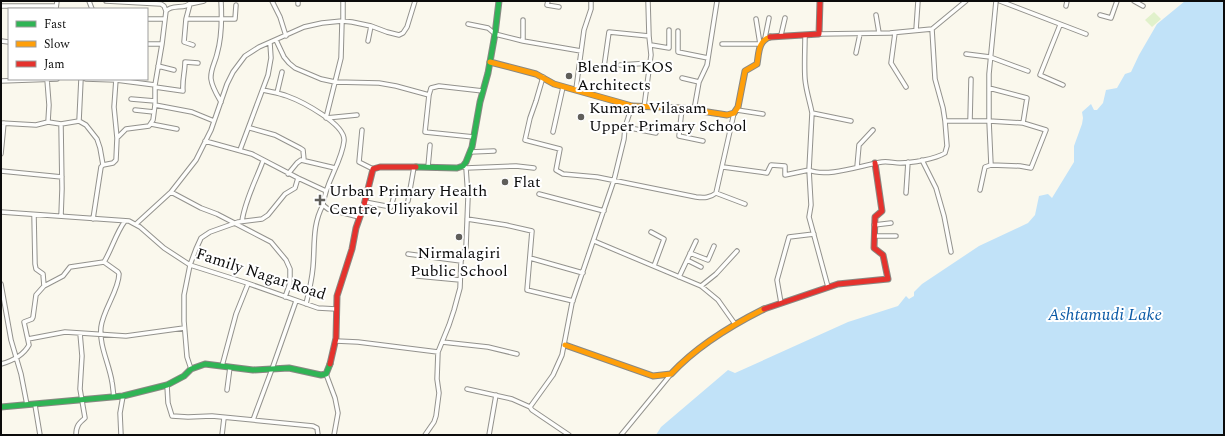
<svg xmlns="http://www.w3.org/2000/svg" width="1225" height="436" font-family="Spectral,serif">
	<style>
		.green { fill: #e1f1cb }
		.water { fill: #c1e2f8 }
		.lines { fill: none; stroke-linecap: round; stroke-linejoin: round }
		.street-casing { stroke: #93928d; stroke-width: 5.5 }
		.fast-casing { stroke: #898883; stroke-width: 7 }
		.slow-casing { stroke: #898883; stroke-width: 7 }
		.jam-casing { stroke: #898883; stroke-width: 7 }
		.street { stroke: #fefefc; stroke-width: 3.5 }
		.fast { stroke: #30b455; stroke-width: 5 }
		.slow { stroke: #ff9f0a; stroke-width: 5 }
		.jam { stroke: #e5322d; stroke-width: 5 }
		.poi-dot { fill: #5f5e5a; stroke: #fff; stroke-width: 1.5 }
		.labels { text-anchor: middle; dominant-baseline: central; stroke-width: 4; stroke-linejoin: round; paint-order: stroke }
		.poi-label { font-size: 16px; fill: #0b0b0b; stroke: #fff; text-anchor: start }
		.street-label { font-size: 16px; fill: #0b0b0b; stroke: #fff }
		.water-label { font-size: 17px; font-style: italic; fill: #0b5aa6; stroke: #fff }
	</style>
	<rect width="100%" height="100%" fill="#faf8ed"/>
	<!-- green -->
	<path class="green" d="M1154 12 1161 19 1152 27 1145 20Z"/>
	<!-- water -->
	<path class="water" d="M1185 1H1224V435H656L661 427 728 370 735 373 848 322 898 306 906 296 909 299 914 296V292L922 284 979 246 1028 223 1035 215 1039 196 1048 194 1052 198 1074 162V146L1082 124 1083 118 1082 112 1091 104 1094 110H1097L1103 103 1106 90 1117 88 1125 74 1131 72 1139 55 1157 24Z"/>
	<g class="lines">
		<!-- street casing -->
		<g class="street-casing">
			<path id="street" d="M89 1 92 9
				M106 1 161 4 164 6 166 11
				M272 1 280 17 286 36
				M298 1V4
				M343 1V21
				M548 1 547 5 559 7
				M1000 1 1086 34
				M1134 1 1143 6
				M1 6H56
				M1066 6 1067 1
				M56 9 57 1
				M876 15 879 33
				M1100 15 1111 18 1117 1
				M147 19H165
				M186 19H235L236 5
				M342 21 341 58 326 118 357 115
				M468 24 488 28 495 34 523 41 581 51
				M1060 25 1040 75 1063 85
				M916 30 918 1
				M678 31V52L708 58
				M895 33 891 63 906 87
				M819 34 890 33 932 29
				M781 35 785 18
				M805 35C805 49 804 65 805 79 806 91 810 102 812 113L809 170C827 178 862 165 882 162 888 161 894 163 900 163 912 163 935 159 945 153L947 146 945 121 943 108 935 79 932 29 966 1
				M765 38 769 18
				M276 40 284 57 289 63 295 68 321 79 335 82 379 83 396 86 429 95 431 88 439 86 483 91
				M1 41 9 42
				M368 41 371 26
				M523 41V20
				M147 44H162
				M722 44H760L756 19
				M193 45 184 42 186 19 190 4 204 1
				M651 45 669 48V30
				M856 53 860 34
				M966 54 990 57 1028 71
				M620 65 650 63
				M158 66 174 70
				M604 67 609 32 649 36
				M543 77 536 101 530 118 525 140 560 149 556 170 563 174 597 177 696 197C704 198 710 198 716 193L734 113
				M682 78 699 82
				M86 79 116 80 155 85
				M116 79 114 107 117 138
				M1 81 57 79
				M155 87 183 91C182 80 185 72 185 62L198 63
				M989 88 1027 98 1023 123
				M576 89 584 30 591 9V1
				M263 90C271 92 279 93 287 96 301 101 346 124 344 141 342 162 325 183 323 205L328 209 359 217
				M277 93 282 72
				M429 95 425 132 474 137
				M131 99 155 101
				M221 102C217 95 212 87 211 79 210 70 215 63 217 54 222 37 222 19 221 1
				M155 105 192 112 214 121
				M644 107 651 55 649 36 648 1
				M682 108 679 136 703 141
				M135 110 154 112
				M694 110 699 82 707 65 717 1
				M737 110 763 114
				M812 113 851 121
				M79 121 81 79
				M945 121H989L1023 123 1046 130 1031 168 1020 166 991 165 989 121V74L996 1
				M970 121 971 79
				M48 122 61 124 79 121 86 125 97 139 100 148 103 165
				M1 123 36 125 48 122 49 105 47 79
				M61 124 62 189 61 216
				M151 124 177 129
				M625 127 656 133
				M250 128 275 135 300 148 303 150 304 160
				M362 130 359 162 373 169
				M553 132 563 87
				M205 141 252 154 298 178 326 191
				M240 150 268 75 271 58 270 43
				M470 152 494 151
				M1 154 4 123
				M922 160 936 188 944 216 951 252
				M428 167 430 145
				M723 167 767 173 771 165 785 166V175L809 170 811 205 809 217 828 287
				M857 167 859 145 873 130
				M466 168 516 166 534 168
				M1 171 62 177
				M288 174 297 163 301 160 335 168
				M980 190 985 167 991 165
				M171 192 201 208 217 214 271 242 286 260 290 269V283L285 297
				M716 193 745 204
				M906 193 908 162
				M539 194 604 211
				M408 201 414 167
				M365 202 391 207 394 196
				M1 212 129 221 140 227 164 248 190 265 244 282 318 308 336 309
				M34 215 35 264 36 269 43 274 44 286
				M93 219 101 167 103 165 113 163 116 160 117 138 126 129 149 126 153 120 155 105V85L162 44 166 11C173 3 186 11 192 1
				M467 219 506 225 532 231 527 290 573 301
				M242 221C245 200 256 180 263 161
				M136 224 171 192 196 160 211 130 227 84 233 72 245 56 259 47 304 27 322 23 342 21 352 22 371 26 387 32 399 35 403 33 407 27 415 1
				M874 225 891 223
				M651 232 664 239 654 266
				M874 236H896
				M594 241 701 286 718 300 735 324
				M690 253 708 260 714 246
				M408 254 461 261
				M530 258 583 273
				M687 260 701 267
				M104 262 118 272 119 274C119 290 103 310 101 327 99 346 109 363 112 382 113 387 113 392 114 397
				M417 276 460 280
				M679 277 696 241
				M1 284 11 340 21 374 27 405
				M701 286 716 274 737 251
				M781 303 777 280 789 237 814 234
				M306 304C309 292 312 279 313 267 315 245 312 225 323 205
				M28 339 65 332 126 336 184 328
				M336 341 358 342 438 352
				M442 342 488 347 517 354
				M1 364C12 361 23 356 29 345L24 322 32 319 33 317 36 295 44 286 63 276 70 267 104 262C112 249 116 233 125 221
				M222 366 236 314 248 284
				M191 369 187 357 184 321V295L190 265 196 249 201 238 210 232 238 222 262 219 268 215 285 194 295 188 298 178
				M326 374 335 398 338 413 334 435
				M167 385 168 403 172 416 188 417 212 416 313 426 317 428 318 435
				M467 389 512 399 530 407
				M227 390 230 367
				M35 405 40 435
				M253 420 272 369 296 301
				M76 435C76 426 79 423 85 418L80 389 82 356 80 333
				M121 435 120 413 123 396
				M222 435 224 418
				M425 435 434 422 436 416 439 393 437 379 438 352 449 325 454 310 460 288 461 261 466 247 468 197 466 168 463 166
				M489 435 496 395
				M569 435 532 410 530 407 553 375 562 355 572 303 614 180 624 139 625 127 632 106
				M621 435 671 374"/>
		</g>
		<!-- fast casing -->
		<g class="fast-casing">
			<path id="fast" d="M416 167 457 168 463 166 466 162 472 147 480 102 488 73 495 34 499 1
				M1 407 123 396 167 385 184 376 191 369 205 364 253 370 289 368 321 375 326 374 330 364"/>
		</g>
		<!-- slow casing -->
		<g class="slow-casing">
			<path id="slow" d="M490 62 536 74 554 84 632 106 682 108 727 115 734 113 738 107 745 71 757 64C759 53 758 41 770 37
				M565 345 653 376 671 374C697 346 730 326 764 309"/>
		</g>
		<!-- jam casing -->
		<g class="jam-casing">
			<path id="jam" d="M770 37 819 34 820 1
				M764 309 838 284 888 279 883 255 874 248 875 217 882 211 875 163
				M330 364 336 338 337 296 352 249 356 228 364 205 373 169 380 167H416"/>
		</g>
		<!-- street -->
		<use href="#street" class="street"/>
		<!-- fast -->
		<use href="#fast" class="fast"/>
		<!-- slow -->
		<use href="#slow" class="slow"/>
		<!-- jam -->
		<use href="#jam" class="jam"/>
	</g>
	<!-- markers -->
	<g class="poi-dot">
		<circle cx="569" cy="76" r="4"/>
		<circle cx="581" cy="117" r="4"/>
		<circle cx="505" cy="182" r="4"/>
		<path d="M318 194h4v4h4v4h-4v4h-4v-4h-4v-4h4z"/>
		<circle cx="459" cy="237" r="4"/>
	</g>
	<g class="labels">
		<!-- poi labels -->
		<g class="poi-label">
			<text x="577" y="67">Blend in KOS<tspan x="577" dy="18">Architects</tspan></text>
			<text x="589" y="108">Kumara Vilasam<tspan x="589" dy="18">Upper Primary School</tspan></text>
			<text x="513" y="182">Flat</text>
			<text x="329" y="191">Urban Primary Health<tspan x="329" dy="18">Centre, Uliyakovil</tspan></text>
			<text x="459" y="253" text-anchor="middle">Nirmalagiri<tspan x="459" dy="18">Public School</tspan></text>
		</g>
		<!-- street labels -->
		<g class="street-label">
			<text transform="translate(261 274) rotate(18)">Family Nagar Road</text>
		</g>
		<!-- water labels -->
		<g class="water-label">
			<text x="1105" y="315">Ashtamudi Lake</text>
		</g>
	</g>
	<!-- border -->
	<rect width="1225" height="436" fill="none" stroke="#0b0b0b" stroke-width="4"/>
	<!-- legend -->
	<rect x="8" y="8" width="140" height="72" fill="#ffffff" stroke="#9d9d9d"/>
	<rect x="16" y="21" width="20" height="6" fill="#30b455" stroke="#9d9d9d"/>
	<text x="44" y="28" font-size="12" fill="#0b0b0b">Fast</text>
	<rect x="16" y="41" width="20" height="6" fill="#ff9f0a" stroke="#9d9d9d"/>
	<text x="44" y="48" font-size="12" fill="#0b0b0b">Slow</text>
	<rect x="16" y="61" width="20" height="6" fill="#e5322d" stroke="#9d9d9d"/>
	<text x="44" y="68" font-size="12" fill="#0b0b0b">Jam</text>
</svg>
